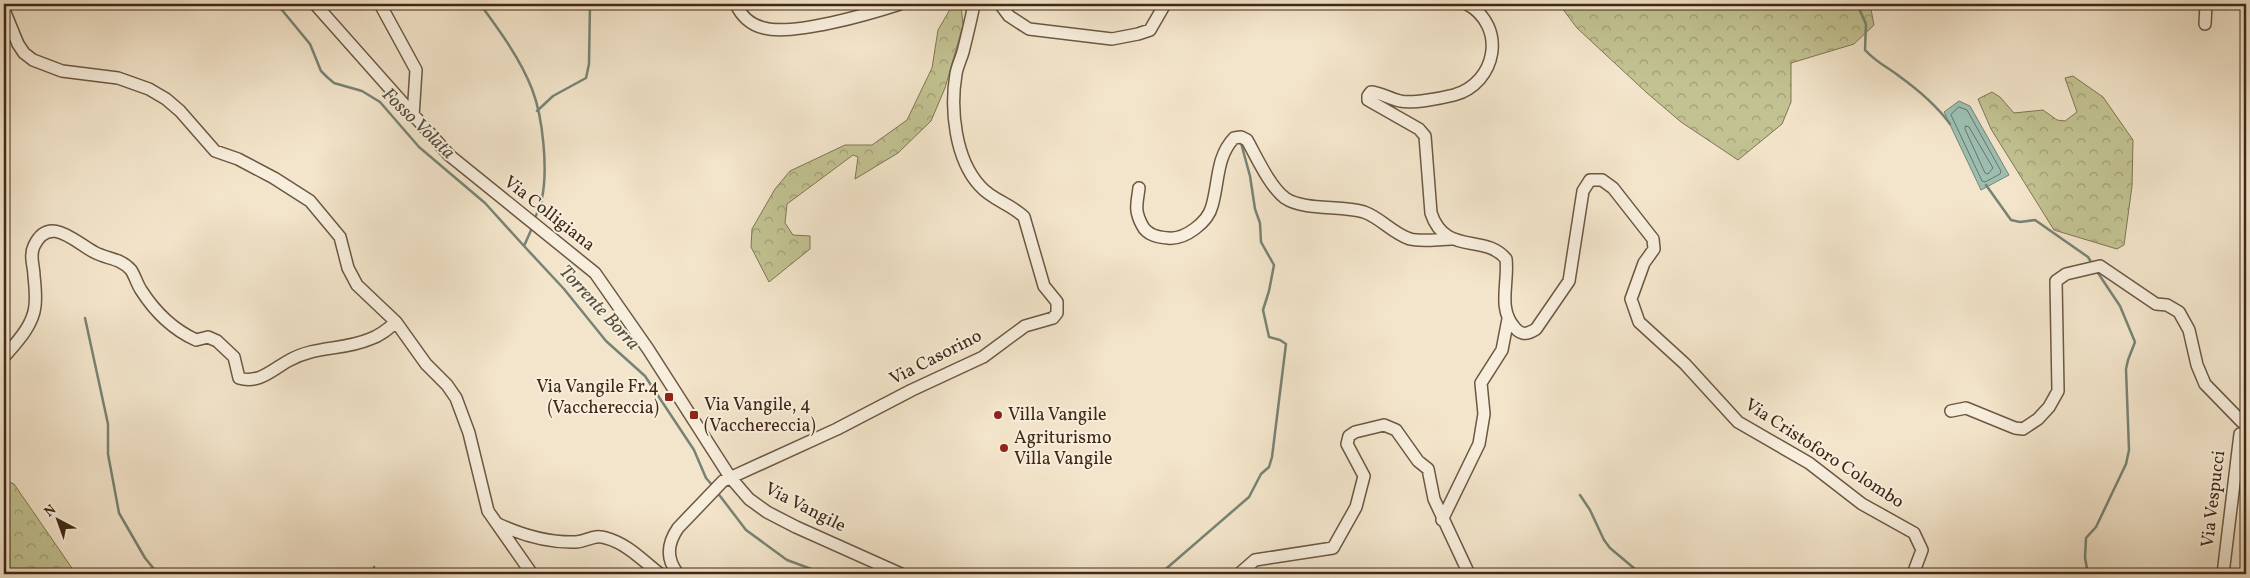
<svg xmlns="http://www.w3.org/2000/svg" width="2250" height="578" font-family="Vollkorn,serif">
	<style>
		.forest { fill: url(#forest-crowns); stroke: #817554 }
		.water { fill: #9cbfb2; stroke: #778374 }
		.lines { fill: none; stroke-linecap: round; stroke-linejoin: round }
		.shore { stroke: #6e7464; stroke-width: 1 }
		.stream { stroke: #778374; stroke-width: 2.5 }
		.minor-casing { stroke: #6d5743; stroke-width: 14 }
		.minor { stroke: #f7eedd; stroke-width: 11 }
		.poi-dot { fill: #8f2418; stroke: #f7eedd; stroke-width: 2 }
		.labels { text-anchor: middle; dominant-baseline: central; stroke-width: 4; stroke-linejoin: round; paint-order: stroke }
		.street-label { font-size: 18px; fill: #402816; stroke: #f7eedd }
		.poi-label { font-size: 18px; fill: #402816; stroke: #f7eedd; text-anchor: start }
		.water-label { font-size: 19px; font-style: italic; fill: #574e3d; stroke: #f7eedd }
	</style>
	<defs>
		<pattern id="forest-crowns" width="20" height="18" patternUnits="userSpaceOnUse" patternTransform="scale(1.25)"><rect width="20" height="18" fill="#c2c292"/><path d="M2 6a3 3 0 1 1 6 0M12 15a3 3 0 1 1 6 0" fill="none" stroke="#9f9e76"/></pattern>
	</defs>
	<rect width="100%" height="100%" fill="#f3e5cb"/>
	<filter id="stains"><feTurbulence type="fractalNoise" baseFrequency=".004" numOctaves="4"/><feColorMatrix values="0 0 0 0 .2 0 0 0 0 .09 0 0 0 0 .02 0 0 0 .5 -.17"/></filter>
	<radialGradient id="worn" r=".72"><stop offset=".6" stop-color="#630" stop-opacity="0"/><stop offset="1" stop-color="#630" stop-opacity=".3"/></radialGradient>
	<!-- forest -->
	<path class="forest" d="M961 4 963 25 945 88 931 121 898 153 855 179 858 157 853 155 787 204 785 223 793 235 810 236V249L769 282 751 247 752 229 775 189 790 171 845 145H872L907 120 932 68 938 30 952 6Z
		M1559 4H1870L1874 25 1854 44 1791 63V102L1782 124 1738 160 1681 122 1647 93 1577 28Z
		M2073 76 2103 97 2133 140 2132 186 2124 245 2117 249 2054 230 1991 129 1978 99 1992 92 2000 97 2014 113 2043 110 2057 120 2065 121 2077 112 2065 78Z
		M4 480 14 484 76 574H4Z"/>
	<!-- water -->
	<path class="water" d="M1959 101 1970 106 2009 175 1981 190 1944 112Z"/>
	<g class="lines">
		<!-- shore -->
		<path class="shore" d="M1959 107 1967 110 2001 171 2000 174 1985 182 1982 181 1951 115Z
			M1966 126 1969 127 1993 168 1988 174 1985 173 1965 129Z"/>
		<!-- stream -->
		<path class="stream" d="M277 4 310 44 321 71 327 77 334 83 362 91 380 102 419 147 485 203 524 246
			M480 4C499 30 520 58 532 89 543 117 548 169 542 198 541 206 537 213 534 220
			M1857 4 1866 24 1865 50C1877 63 1886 66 1899 76 1917 89 1937 106 1950 124
			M537 111 553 96 586 78 589 64 590 4
			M1986 185 2011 220 2020 222 2035 220 2088 257 2093 265
			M532 228 524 246 564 289 606 341 645 376 694 450 706 478 713 486
			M85 318 108 424V454L119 513 145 558 158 574
			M717 492 746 530 787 560 825 574
			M1580 495 1590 510 1604 540 1610 548 1641 574
			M374 567 375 574
			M1160 574 1249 497 1261 474 1269 467 1272 457 1286 344 1280 340 1269 337 1263 310 1269 291 1274 265 1261 242 1260 223 1255 209 1250 176 1241 143
			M2088 574 2085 558 2086 538 2096 527 2126 464 2129 450 2126 369 2128 360 2135 342 2120 306 2096 270"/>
		<!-- minor casing -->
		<g class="minor-casing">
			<path id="minor" d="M315 4 449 155 595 273 648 349 730 477 749 499 767 512 796 527 901 574
				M380 4 416 70 413 117
				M736 4C741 16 751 25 764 28 794 36 869 14 900 4
				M1000 4 1009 16 1029 29 1112 39 1138 34 1150 30 1165 4
				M1467 4C1507 26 1497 83 1454 95 1442 98 1412 104 1400 101 1390 99 1382 93 1371 92L1368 96V100L1419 129 1425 136 1431 213C1445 256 1485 233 1506 259 1509 282 1497 309 1515 328 1522 336 1528 334 1536 329L1569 281 1583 191 1590 180H1602L1613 188 1653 239 1654 249 1644 263 1631 299 1639 322 1685 364 1738 422 1809 463 1862 504 1914 533 1922 550 1913 574
				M4 10 18 44 24 53 33 60 62 71 118 78 149 89 166 99 180 111 215 151 238 159 274 178 310 201 340 237 348 268 357 285 396 322 426 364 447 385 456 398 469 433 488 511 532 574
				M2205 24 2206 4
				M1139 188C1137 204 1134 210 1142 225 1147 235 1157 237 1168 238 1185 240 1208 222 1212 206 1219 182 1216 157 1234 138L1241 137 1247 140C1256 156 1270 187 1285 198 1304 211 1341 205 1364 212 1381 218 1392 233 1410 239 1422 242 1439 239 1452 239
				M4 357C16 343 33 326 35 306 36 297 35 285 34 276 34 266 29 256 34 246 49 214 75 242 94 252 106 259 121 258 131 270 135 276 137 284 141 290 155 312 172 329 196 340L208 337 217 341 234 357 239 378C259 384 272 370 288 361 316 345 342 351 370 339 380 336 388 329 396 322
				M1951 411 1966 408 2015 428 2023 429 2038 419 2049 407 2058 391 2056 281 2066 274 2100 266 2156 304 2167 305 2179 312 2189 330 2197 365 2205 384 2242 422
				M1442 520 1479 444 1484 414 1481 383 1502 350 1508 319
				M498 524C522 535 549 543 576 542 588 541 594 534 606 538 628 544 643 561 660 574
				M678 574C666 559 667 544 678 528L723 481 837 429 912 390 983 357 1025 326 1053 318 1057 313V302L1044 286 1024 217C1011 204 992 200 980 186 955 159 950 109 956 74 957 67 961 59 963 52 967 36 971 20 974 4
				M1239 574 1255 560 1333 548 1356 507 1364 476 1347 444 1349 436 1355 432 1384 425 1396 430 1418 461 1428 469 1434 499 1469 574
				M2223 574 2240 434 2246 437"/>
		</g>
		<!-- minor -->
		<use href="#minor" class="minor"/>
	</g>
	<!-- markers -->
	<g class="poi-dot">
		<rect x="664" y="392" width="10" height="10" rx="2.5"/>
		<rect x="689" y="410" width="10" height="10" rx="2.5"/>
		<circle cx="998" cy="415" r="5"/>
		<circle cx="1004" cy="448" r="5"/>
	</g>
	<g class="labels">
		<!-- street labels -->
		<g class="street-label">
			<text transform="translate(549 214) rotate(38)">Via Colligiana</text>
			<text transform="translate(936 358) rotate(-27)">Via Casorino</text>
			<text transform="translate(1824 454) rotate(33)">Via Cristoforo Colombo</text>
			<text transform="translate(2214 499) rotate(-83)">Via Vespucci</text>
			<text transform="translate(805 508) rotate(27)">Via Vangile</text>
		</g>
		<!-- poi labels -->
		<g class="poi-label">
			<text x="659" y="387" text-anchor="end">Via Vangile Fr.4<tspan x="659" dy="21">(Vacchereccia)</tspan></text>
			<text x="704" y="405">Via Vangile, 4<tspan x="704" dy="21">(Vacchereccia)</tspan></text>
			<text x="1008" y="415">Villa Vangile</text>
			<text x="1014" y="438">Agriturismo<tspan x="1014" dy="21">Villa Vangile</tspan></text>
		</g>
		<!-- water labels -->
		<g class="water-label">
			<text transform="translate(418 124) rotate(44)">Fosso Volata</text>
			<text transform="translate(599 308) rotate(47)">Torrente Borra</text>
		</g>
	</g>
	<!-- margin -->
	<rect width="2250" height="578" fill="none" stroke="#f3e5cb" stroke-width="20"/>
	<rect x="5" y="5" width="2240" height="568" fill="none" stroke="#402816" stroke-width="2.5"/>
	<rect x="10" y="10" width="2230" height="558" fill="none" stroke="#402816"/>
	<!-- north arrow -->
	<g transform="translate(58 520) rotate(319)" stroke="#f7eedd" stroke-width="4" paint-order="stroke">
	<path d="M0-4L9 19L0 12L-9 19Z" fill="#402816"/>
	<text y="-8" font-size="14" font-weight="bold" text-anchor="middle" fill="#402816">N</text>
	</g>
	<rect width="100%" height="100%" filter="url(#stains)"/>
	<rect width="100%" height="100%" fill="url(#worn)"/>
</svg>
